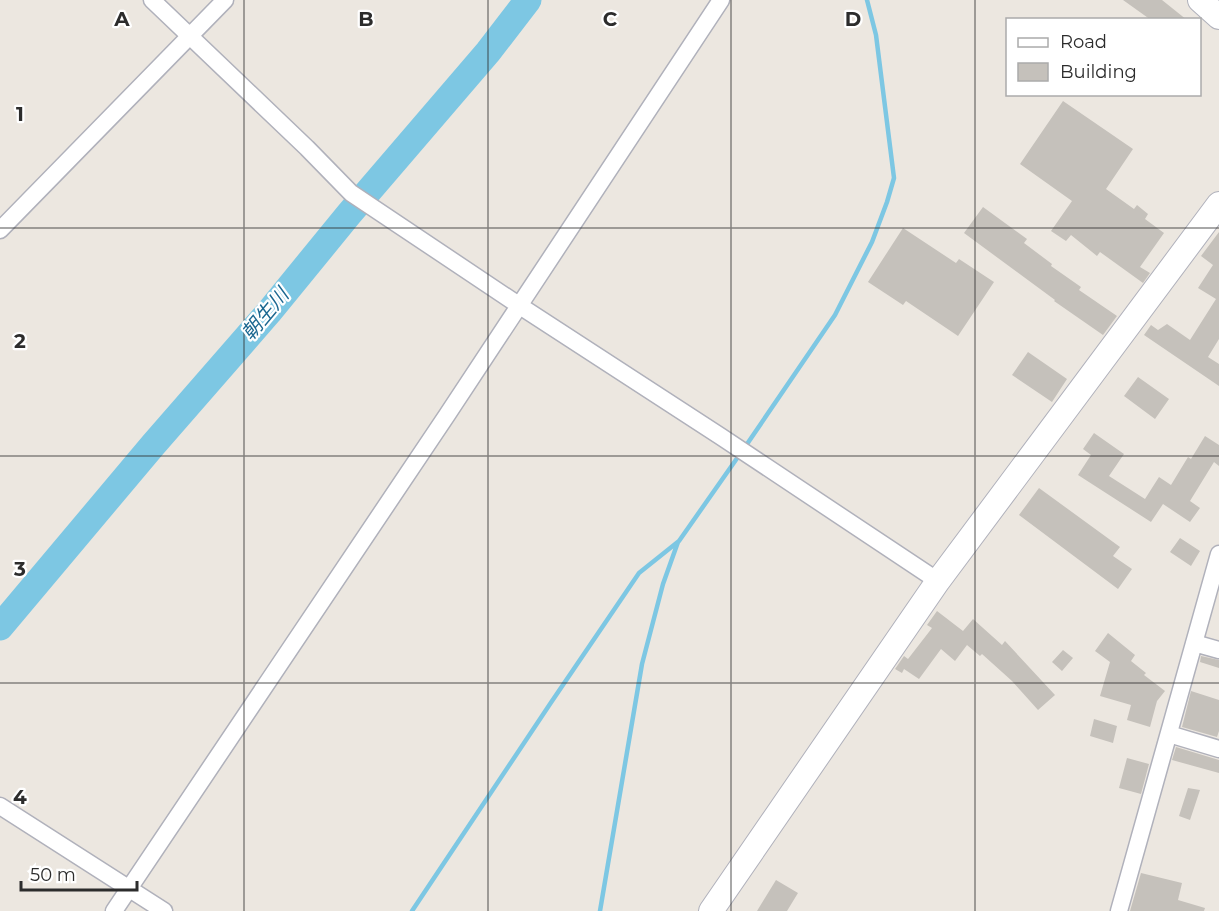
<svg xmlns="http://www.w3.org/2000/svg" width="1219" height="911" font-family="Montserrat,'Noto Sans JP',sans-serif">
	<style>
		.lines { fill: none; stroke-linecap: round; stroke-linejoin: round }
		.stream { stroke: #7dc7e3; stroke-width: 4.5 }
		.river { stroke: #7dc7e3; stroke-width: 27 }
		.building { fill: #c5c1bb }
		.street-casing { stroke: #b0b1bb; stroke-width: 19 }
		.secondary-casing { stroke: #b0b1bb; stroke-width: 26 }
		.street { stroke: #fff; stroke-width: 16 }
		.secondary { stroke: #fff; stroke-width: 24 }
		.grid { fill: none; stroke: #2c2c2c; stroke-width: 1.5; stroke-opacity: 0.55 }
		.labels { text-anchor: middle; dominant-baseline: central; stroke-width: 4.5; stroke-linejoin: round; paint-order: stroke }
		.water-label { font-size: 20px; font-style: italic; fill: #1b6790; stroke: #fff }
		.grid-label { font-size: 20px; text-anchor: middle; font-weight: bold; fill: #2c2c2c; stroke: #fff; stroke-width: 4.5; stroke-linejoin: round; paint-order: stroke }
	</style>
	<rect width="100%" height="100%" fill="#ece7e0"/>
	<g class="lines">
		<!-- stream -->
		<path class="stream" d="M745 447 835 315 872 242 887 202 894 178 876 35 867 0
			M412 911 550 704 639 573 679 541 740 454
			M600 911 642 664 663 584 678 542"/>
		<!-- river -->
		<path class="river" d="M0 627 153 445 269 312 349 214 488 52 528 0"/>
	</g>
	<!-- building -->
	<path class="building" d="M1123 0H1162L1187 20H1151Z
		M1063 101 1133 149 1106 189 1134 209 1137 205 1148 214 1145 219 1164 233 1140 267 1150 273 1143 283 1100 252 1097 256 1071 235 1066 241 1051 231 1072 201 1020 164Z
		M983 207 1027 239 1024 243 1052 264 1051 266 1081 287 1079 290 1117 316 1103 335 1054 301 1055 300 964 233Z
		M903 228 956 263 959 259 994 282 958 336 906 301 903 305 868 282Z
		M1219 232V339L1208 357 1219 364V386L1144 335 1151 325 1158 330 1167 324 1190 340 1216 299 1198 288 1213 265 1201 256Z
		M1028 352 1067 379 1052 402 1012 375Z
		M1138 377 1169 399 1155 419 1124 396Z
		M1094 433 1124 454 1109 476 1145 499 1159 477 1171 485 1188 457 1191 459 1205 436 1219 445V466L1214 462 1190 501 1200 508 1190 522 1163 504 1151 522 1078 475 1091 455 1083 449Z
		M1039 488 1120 547 1113 556 1132 569 1118 589 1019 515Z
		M1180 538 1200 551 1191 566 1170 552Z
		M937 611 963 631 973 619 1002 645 1005 641 1055 695 1038 710 1012 681 982 654 980 656 967 645 955 661 941 649 919 679 904 669 902 673 895 669 904 656 908 659 932 628 927 625Z
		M1108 633 1135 655 1131 661 1146 673 1144 675 1165 691 1157 701 1150 727 1127 720 1131 705 1100 696 1110 662 1095 651Z
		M1063 650 1073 658 1062 671 1052 662Z
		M1201 656 1219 660V668L1200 662Z
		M1191 691 1219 700V731L1217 737 1182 727Z
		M1094 719 1117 726 1113 743 1090 736Z
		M1176 747 1219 760V773L1172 760Z
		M1127 758 1149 764 1141 794 1119 788Z
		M1188 788 1200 790 1190 820 1179 816Z
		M1141 873 1182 883 1178 900 1205 908 1204 911H1130Z
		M776 880 798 893 787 911H757Z"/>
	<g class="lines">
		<!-- street casing -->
		<g class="street-casing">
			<path id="street" d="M152 0 307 148 351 193 520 306 720 436 938 581
				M0 230 225 0
				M1194 643 1219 650
				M1169 734 1219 749
				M0 806 164 911
				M114 911 447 415 721 0
				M1119 911 1219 554"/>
		</g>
		<!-- secondary casing -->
		<g class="secondary-casing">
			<path id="secondary" d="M1200 0 1219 17
				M711 911 938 581 1219 204"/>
		</g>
		<!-- street -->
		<use href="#street" class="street"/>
		<!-- secondary -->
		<use href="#secondary" class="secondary"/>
	</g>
	<!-- grid -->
	<path class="grid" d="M244 0V911M488 0V911M731 0V911M975 0V911M0 228H1219M0 456H1219M0 683H1219"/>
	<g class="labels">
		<!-- water labels -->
		<g class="water-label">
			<text transform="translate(265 314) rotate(-50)">朝生川</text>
		</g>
	</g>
	<g class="grid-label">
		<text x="122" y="26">A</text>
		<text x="366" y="26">B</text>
		<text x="610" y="26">C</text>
		<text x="853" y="26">D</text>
		<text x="20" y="121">1</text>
		<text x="20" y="348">2</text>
		<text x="20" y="576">3</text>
		<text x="20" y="804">4</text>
	</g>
	<!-- legend -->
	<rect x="1006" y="18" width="195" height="78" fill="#ffffff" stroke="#ababab" stroke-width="1.5"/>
	<rect x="1018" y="38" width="30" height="9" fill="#ffffff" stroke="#ababab" stroke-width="1.5"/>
	<text x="1060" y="48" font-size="18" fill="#2c2c2c">Road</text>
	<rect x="1018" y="63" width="30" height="18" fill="#c5c1bb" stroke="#ababab" stroke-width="1.5"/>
	<text x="1060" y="78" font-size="18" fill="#2c2c2c">Building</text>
	<!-- scale -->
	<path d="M21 881v9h116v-9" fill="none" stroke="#2c2c2c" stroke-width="3"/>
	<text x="30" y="881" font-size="18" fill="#2c2c2c" stroke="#ffffff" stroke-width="4.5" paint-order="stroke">50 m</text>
</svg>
